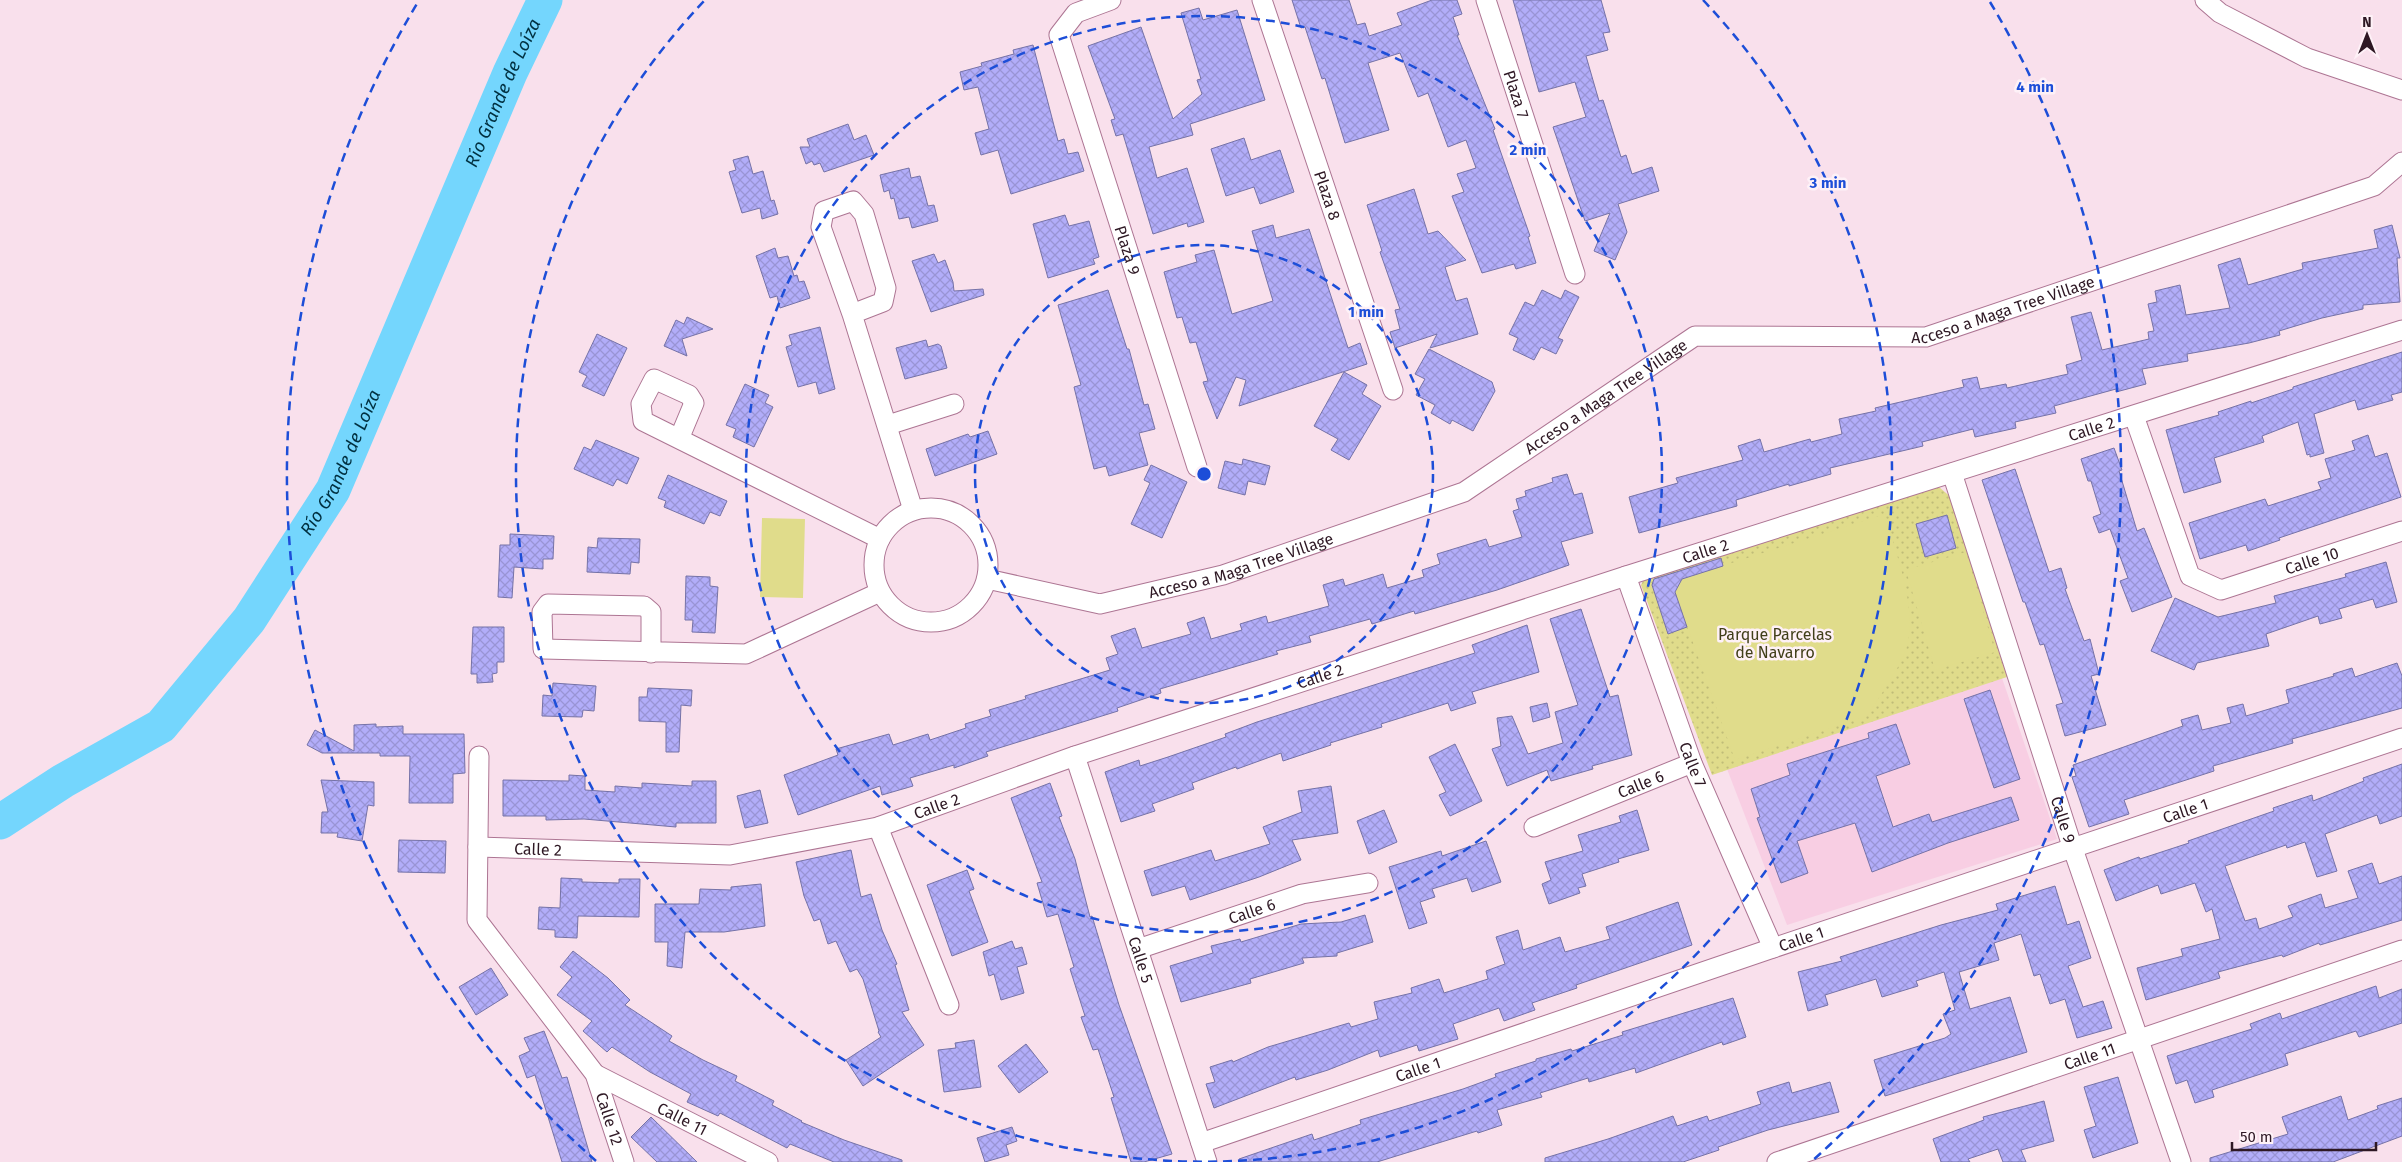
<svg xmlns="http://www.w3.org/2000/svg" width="2402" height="1162" font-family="'Fira Sans',sans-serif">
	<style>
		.built { fill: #f8cee3 }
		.park { fill: url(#park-dots) }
		.pitch { fill: #e0dc8b }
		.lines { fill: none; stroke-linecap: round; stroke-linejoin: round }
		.river { stroke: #74d6fd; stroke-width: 35 }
		.building { fill: url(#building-cross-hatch); stroke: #7572a7 }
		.minor-casing { stroke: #ad7593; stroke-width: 21 }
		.minor { stroke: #fff; stroke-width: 19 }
		.ring { fill: none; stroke: #1d4ed8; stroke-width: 2.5; stroke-dasharray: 9 6 }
		.labels { text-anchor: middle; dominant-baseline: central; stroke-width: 5; stroke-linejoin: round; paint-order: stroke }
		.street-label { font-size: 16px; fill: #2e1824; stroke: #fef1f7 }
		.park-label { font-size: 16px; fill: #413f1a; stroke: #fef1f7 }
		.water-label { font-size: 18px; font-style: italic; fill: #013040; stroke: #fef1f7 }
		.centre { fill: #1d4ed8; stroke: #fef1f7; stroke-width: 2.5 }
		.ring-label { font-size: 15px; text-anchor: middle; font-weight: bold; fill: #1d4ed8; stroke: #fef1f7; stroke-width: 5; stroke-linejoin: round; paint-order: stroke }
	</style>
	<defs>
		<pattern id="park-dots" width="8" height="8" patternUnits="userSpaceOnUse" patternTransform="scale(1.25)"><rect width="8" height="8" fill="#e0dc8b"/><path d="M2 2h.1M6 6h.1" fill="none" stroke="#c0bc78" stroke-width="1.8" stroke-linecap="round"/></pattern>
		<pattern id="building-cross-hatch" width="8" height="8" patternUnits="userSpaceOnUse" patternTransform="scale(1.25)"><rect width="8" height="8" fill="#b2adf9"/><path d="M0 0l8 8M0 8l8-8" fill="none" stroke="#9994d5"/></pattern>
	</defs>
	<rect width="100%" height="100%" fill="#f9e0ec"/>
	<!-- built -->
	<path class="built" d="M2002 678 2057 839 1787 925 1727 769Z"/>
	<!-- park -->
	<path class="park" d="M1928 486 1939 487 1953 499 2010 676 1712 775 1641 585 1647 573Z"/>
	<!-- pitch -->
	<path class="pitch" d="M1885 514C1895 551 1916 604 1908 642 1904 663 1879 697 1867 716L1735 760 1675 592 1682 579Z
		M762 518 805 519 803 598 760 597Z
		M1966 552 1995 652 1935 670 1906 570Z"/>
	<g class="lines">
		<!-- river -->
		<path class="river" id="s1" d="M0 822 63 781 161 726 249 620 333 490 510 73 545 0"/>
	</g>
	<!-- building -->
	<path class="building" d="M1292 0H1349L1357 25 1365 23 1369 36 1402 25 1397 13 1432 0H1457L1462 14 1453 17 1459 35H1457L1495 129 1493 130 1530 236 1528 237 1536 263 1516 269 1514 264 1482 273 1452 196 1464 192 1457 174 1476 168 1466 140 1448 147 1428 93 1418 97 1400 53 1368 63 1389 130 1345 143 1325 78 1322 79 1305 27 1301 28Z
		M1513 0H1601L1610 32 1603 33 1608 50 1586 56 1599 101 1603 100 1621 157 1626 155 1632 174 1652 167 1659 191 1618 204 1627 232 1615 260 1594 251 1610 213 1585 221 1553 127 1586 117 1575 82 1539 92Z
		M1199 8 1203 20 1237 10 1265 100 1190 124 1193 135 1149 147 1157 178 1187 168 1204 222 1188 227 1187 223 1153 234 1123 134 1116 136 1111 120 1115 119 1088 46 1141 27 1173 119 1202 94 1197 80 1201 79 1181 13Z
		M1033 45 1058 141 1064 139 1068 154 1078 152 1084 171 1011 194 998 150 981 155 975 133 989 129 978 87 964 90 960 72 982 66 981 63 1014 54 1013 50Z
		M848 124 854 140 866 135 874 155 824 172 820 163 814 165 812 161 806 164 800 147H810L807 139Z
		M1244 138 1251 160 1280 150 1294 192 1260 204 1254 187 1226 196 1211 149Z
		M748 156 753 174 763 171 771 201 774 200 778 214 762 219 760 208 742 213 729 172 736 170 733 160Z
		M909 168 911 178 920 176 928 206 934 205 938 221 912 228 909 217 899 219 894 198 891 199 889 190 884 192 880 175Z
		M1414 189 1428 234 1438 231 1466 260 1445 267 1456 301 1467 298 1478 334 1430 348 1437 334 1395 348 1390 332 1400 329 1395 310 1400 309 1380 252 1382 251 1367 205Z
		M1065 215 1069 226 1089 221 1099 257 1093 259 1095 264 1048 278 1033 224Z
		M1273 225 1276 238 1309 229 1348 348 1360 343 1367 364 1239 406 1246 380 1236 377 1217 419 1203 382 1208 381 1196 342 1190 343 1182 317 1177 318 1164 272 1197 262 1195 255 1214 250 1232 314 1273 301 1252 231Z
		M2392 225 2400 258H2397L2400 302 2363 305V309L2322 318 2279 331 2280 335 2249 343 2187 354 2188 361 2142 369 2146 384 2116 392V389L2054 406 2056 413 2015 422 2016 428 1975 437 1973 429 1922 442 1923 446 1830 468 1831 474 1789 486V484L1736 500 1737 506 1639 533 1629 497 1678 483 1676 478 1743 460 1738 446 1760 439 1764 452 1810 439 1811 442 1842 434 1839 419 1876 411 1875 408 1964 387 1962 380 1977 377 1980 389 2006 384 2007 388 2068 374 2066 365 2082 360 2071 317 2091 312 2102 350 2149 339 2148 332 2154 331 2148 304 2157 302 2155 291 2180 285 2186 315 2230 308 2218 265 2240 258 2248 285 2303 269 2302 263 2378 248 2374 230Z
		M775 248 778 258 788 256 794 276 797 275 799 282 804 281 810 298 780 308 777 296 770 298 756 256Z
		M934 254 938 263 945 260 953 282 954 291 983 289 984 295 931 312 912 261Z
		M1108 290 1127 349H1129L1144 405 1148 404 1155 429 1139 433 1148 465 1109 476 1106 466 1094 469 1074 387 1081 385 1058 305Z
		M1542 290 1561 299 1565 290 1579 297 1558 338 1563 340 1556 354 1541 347 1534 360 1513 350 1518 338 1509 334 1525 302 1534 306Z
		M687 317 713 329 682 339 687 356 664 346 676 320 684 324Z
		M820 327 835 389 819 394 816 382 798 387 786 347 792 345 789 335Z
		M597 334 627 348 604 396 582 386 587 376 579 372Z
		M926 340 928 347 938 344 941 346 947 368 905 379 896 348Z
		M1429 349 1492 382 1495 391 1473 431 1452 420 1450 424 1431 413 1435 405 1416 395 1425 379 1415 374Z
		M2402 352V392L2391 395 2393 400 2358 410 2355 400 2314 414 2324 453 2310 457V454L2307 455 2298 422 2262 436 2264 442 2214 458 2221 482 2184 493 2166 430 2219 415 2218 412 2251 401V403L2293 389V387Z
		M1344 372 1367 385 1362 394 1381 406 1349 460 1331 450 1338 439 1314 426Z
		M745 384 769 395 765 403 773 407 754 447 733 437 736 429 726 425Z
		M988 431 997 454 935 476 926 449 968 434 970 437Z
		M2368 435 2375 457 2387 453 2401 497 2279 538 2280 540 2248 551 2246 545 2200 559 2189 523 2265 499 2268 506 2321 489 2318 482 2331 478 2325 459 2355 450 2352 441Z
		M596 440 639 458 627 484 617 479 613 486 574 469 584 447 591 450Z
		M2114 448 2122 470 2119 471 2137 531 2144 528 2172 597 2132 612 2120 581 2128 578 2110 529 2099 533 2093 517 2101 514 2091 481H2088L2081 459Z
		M1243 459 1270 466 1265 485 1248 481 1245 495 1218 488 1225 461 1242 465Z
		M1151 465 1187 482 1162 538 1131 524 1150 483 1144 480Z
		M2015 469 2049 572 2061 568 2067 588 2065 589 2084 641 2090 639 2099 674 2091 676 2106 725 2065 736 2056 705 2063 703 2044 644 2040 645 2025 602H2023L1982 480Z
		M1567 474 1574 495 1582 493 1593 533 1561 542 1569 565 1497 590 1415 614 1414 611 1372 624 1370 619 1309 636 1311 642 1276 651 1278 654 1160 689 1161 693 1117 708 1118 711 986 752 988 756 954 768V765L910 778 913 786 882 795 880 786 798 815 784 775 838 755 836 749 889 734 893 745 928 734 930 740 966 728 965 724 991 716 989 710 1026 699 1025 696 1110 670 1106 658 1118 654 1111 636 1135 628 1142 648 1191 634 1187 623 1204 617 1211 639 1242 630 1240 624 1266 616 1268 623 1329 606 1323 585 1343 579 1345 586 1383 574 1387 588 1424 577 1422 570 1440 564 1437 554 1486 539 1489 547 1522 537 1513 511 1519 509 1516 499 1526 496 1525 491 1553 482 1552 478Z
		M668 475 727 501 720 516 710 512 704 524 664 507 666 501 658 498Z
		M1947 515 1956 548 1925 557 1916 524Z
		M510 534 554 536 553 559H543V569L514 567 512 598 498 597 500 545H510Z
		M598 538 640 539 639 563 631 562 630 574 587 572 588 547 597 548Z
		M1721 558 1723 566 1682 579 1675 592 1687 627 1668 634 1652 585 1654 579Z
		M2386 562 2397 602 2376 608 2373 599 2339 609 2342 618 2320 624 2318 616 2266 634 2269 646 2197 663 2194 670 2151 651 2175 598 2218 617 2276 603 2274 596 2346 577 2345 574Z
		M686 576 710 577V586L718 587 715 633 692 632 693 620H685Z
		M1581 609 1610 697 1618 695 1632 755 1592 766 1593 769 1551 781 1547 770 1507 786 1492 749 1501 746 1497 718 1512 716 1528 754 1563 743 1555 712 1578 705 1550 619Z
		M1527 625 1539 672 1472 692 1476 703 1451 711 1448 703 1381 724 1382 727 1330 743 1331 745 1283 761 1281 753 1237 769 1236 767 1192 783 1194 789 1152 804 1155 811 1121 822 1105 772 1139 760 1140 766 1168 757 1226 737 1225 734 1257 722 1475 653 1472 645Z
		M473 627H504V662H497V673L492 674 493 682 477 683V674H471Z
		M2397 663 2402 676V708L2292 739 2293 743 2213 766 2214 771 2124 800 2129 814 2089 827 2072 777 2076 776 2073 765 2183 726 2181 720 2198 715 2202 730 2231 723 2227 708 2243 704 2246 716 2289 703 2286 690 2334 676 2333 674 2352 668 2355 677Z
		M553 683 596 686 594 711 583 710 582 717 542 716 543 695 552 696Z
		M648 688 692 690 691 706 681 705 679 752H666V722L639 721V697H647Z
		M1990 690 2020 779 1994 788 1964 699Z
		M1547 703 1550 717 1533 722 1530 707Z
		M376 724V727L403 726V734H464L465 773 453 774V803H409L410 756H380V753H322L307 745 315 730 354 751V725Z
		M1896 724 1910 764 1876 776 1893 827 1929 814 1932 822 2011 797 2019 820 1948 843 1872 872 1855 823 1797 841 1808 873 1781 883 1757 818 1760 817 1751 789 1790 775 1787 764 1869 738 1868 733Z
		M1455 744 1482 801 1450 816 1439 795 1446 792 1429 757Z
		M2402 764V816L2380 824 2377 815 2325 834 2337 871 2317 877 2305 842 2287 848 2286 845 2225 866 2245 921 2256 918 2259 929 2293 917 2288 906 2321 894 2325 908 2358 898 2348 871 2372 863 2379 884 2402 876V920L2320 945 2319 943 2283 957 2282 955 2218 972 2220 978 2146 1000 2137 968 2183 956 2181 949 2220 939 2212 909 2206 912 2195 883 2161 894 2158 885 2116 901 2104 870 2139 857 2140 859 2189 843 2188 841 2274 811 2273 808 2312 795 2313 801 2364 781 2363 778Z
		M569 775 585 776V790L615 792V786L642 788V783L692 786V781H716V823H676V827L584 819 546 820V816H503V780L569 781Z
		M321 780 374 782V806L368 805 362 841 337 837 338 833H321L322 812H328Z
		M1050 783 1062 816 1059 817 1075 859 1090 917 1092 916 1119 1005 1172 1154 1144 1162H1131L1111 1098 1114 1097 1098 1049 1093 1050 1081 1017 1085 1016 1070 969 1074 967 1058 914 1047 917 1037 883 1042 882 1011 798Z
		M1331 786 1338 833 1292 840 1301 860 1259 877 1190 900 1185 886 1152 896 1144 871 1211 850 1215 861 1270 844 1263 827 1302 812 1298 791Z
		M760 790 768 823 745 828 737 796Z
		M1384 810 1397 842 1369 854 1357 821Z
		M1637 810 1649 850 1618 859 1619 862 1582 874 1586 886 1578 888 1580 893 1549 904 1542 884 1551 880 1545 862 1583 851 1578 835 1621 822 1619 816Z
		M399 840 446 841 445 873 398 872Z
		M1486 841 1501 882 1472 892 1467 878 1432 889 1435 897 1420 902 1427 923 1409 929 1389 867 1441 851 1442 856Z
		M851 850 861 897 871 894 882 930 897 964 895 965 909 1010 902 1012 924 1045 863 1086 846 1060 881 1037 878 1032 879 1031 863 979 857 969 850 972 836 941 828 944 820 919 814 921 804 896 796 862Z
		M967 870 974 889 969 891 988 942 952 956 927 885Z
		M561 878 582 879V882L619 883V879H640L639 917 578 916 577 938 555 937V930L538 929 539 907 560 908Z
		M761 884 765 926 724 932H685L682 968 667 966 668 942H655V904H699L700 889 731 890V887Z
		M2055 886 2067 925 2079 921 2091 958 2068 966 2083 1007 2103 1001 2112 1028 2077 1038 2065 999 2050 1004 2040 974 2034 976 2021 934 1994 943 1999 960 1959 972 1970 1009 2010 997 2027 1052 1885 1096 1874 1060 1945 1038 1951 1034 1943 1014 1955 1010 1944 972 1916 981 1918 986 1882 997 1876 979 1825 995 1828 1005 1808 1011 1798 972 1842 961 1840 957 1941 925 1998 910 1996 904Z
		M1678 902 1692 945 1576 985 1577 988 1532 1003 1535 1010 1504 1021 1499 1008 1453 1024 1458 1039 1419 1051 1417 1045 1380 1057 1378 1050 1328 1070 1296 1080 1295 1077 1214 1108 1206 1084 1215 1082 1210 1067 1232 1060 1233 1062 1268 1047 1349 1023 1351 1027 1378 1019 1374 1002 1412 993 1411 988 1439 979 1444 993 1488 979 1486 971 1505 964 1496 937 1518 930 1523 950 1560 937 1565 952 1610 939 1606 927Z
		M1365 915 1373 942 1337 953V956L1302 958 1304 963 1250 979 1251 983 1181 1002 1170 966 1213 953 1211 946 1240 939 1241 942 1301 924 1341 922Z
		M1012 941 1015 949 1022 947 1027 964 1017 967 1024 993 1001 1000 994 974 989 976 983 952Z
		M573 951 608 978 630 1000 625 1005 672 1036 669 1041 703 1060 737 1076 735 1081 774 1101 772 1105 802 1121 801 1122 844 1140 902 1160V1162H834L790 1144 787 1148 720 1113 718 1116 687 1102 691 1094 650 1072 612 1047 607 1052 583 1031 592 1021 557 995 572 977 560 967Z
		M491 968 508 995 476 1015 459 987Z
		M2376 986 2379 998 2402 989V1023L2359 1037 2356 1031 2285 1054 2288 1065 2212 1090 2214 1097 2195 1103 2187 1080 2176 1084 2167 1056 2252 1029 2250 1024 2280 1013 2282 1019Z
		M1733 998 1746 1037 1723 1045 1722 1042 1636 1073 1635 1068 1589 1082 1588 1078 1540 1093 1542 1097 1497 1110 1502 1125 1478 1133 1477 1131 1377 1162H1240L1239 1159 1312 1134 1314 1140 1361 1124 1360 1120 1463 1089 1496 1077 1495 1074 1536 1061V1059L1571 1049 1572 1051 1623 1035 1622 1032Z
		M544 1031 562 1078 567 1077 592 1162H562L535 1075 527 1078 519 1056 530 1051 524 1038Z
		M974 1040 981 1087 944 1092 938 1050 956 1048 955 1043Z
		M1026 1044 1048 1072 1019 1093 998 1066Z
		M2118 1077 2138 1143 2093 1158 2084 1130 2096 1126 2084 1087Z
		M1789 1082 1792 1093 1830 1082 1839 1112 1768 1130 1718 1147 1719 1150 1683 1162H1545V1158L1608 1139 1673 1116 1677 1126 1707 1116 1709 1121 1761 1104 1757 1092Z
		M2341 1096 2348 1120 2378 1109 2377 1106 2402 1098V1136L2333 1162H2210V1158L2288 1134 2282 1117Z
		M2044 1101 2054 1141 2021 1150 2026 1162H2003L1998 1149 1968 1159 1970 1162H1941L1933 1139 1984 1120 1983 1117Z
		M651 1117 697 1162H657L631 1137Z
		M1012 1127 1017 1141 1006 1145 1009 1155 985 1162 977 1138Z"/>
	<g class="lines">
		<!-- minor casing -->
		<g class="minor-casing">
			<g id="minor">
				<path id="s2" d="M1111 0 1076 13 1059 35 1197 467"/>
				<path id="s3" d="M1262 0 1393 390"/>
				<path id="s4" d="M1486 0 1575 274"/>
				<path d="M2205 0 2220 13 2307 58 2402 90"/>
				<path d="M852 314 883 302 886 288 864 214 853 201 824 211 821 227 852 314 913 510"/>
				<path id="s5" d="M2134 416 2190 576 2221 590 2402 531"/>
				<path d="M888 425 954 404"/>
				<path d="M679 439 694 403 689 395 654 379 641 404 643 421 880 539"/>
				<path id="s6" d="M1952 473 2073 849 2181 1162"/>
				<circle cx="931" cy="565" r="57"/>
				<path id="s7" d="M1626 576 1692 763 1773 948"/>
				<path id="s8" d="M987 579 1100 604 1223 575 1464 492 1695 336 1926 337 2374 186 2402 162"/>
				<path d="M651 653V612L644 606 548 604 542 612 543 649 746 654 880 592"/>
				<path id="s9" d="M479 756 477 920 595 1074 624 1162"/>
				<path id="s10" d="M1075 756 1207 1162"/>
				<path d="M878 827 949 1005"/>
				<path id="s11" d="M1534 827 1692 763"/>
				<path id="s12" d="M478 847 730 855 878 827 1075 756 1626 576 2402 330"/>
				<path id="s13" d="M1138 949 1302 894 1368 883"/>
				<path id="s14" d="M595 1074 768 1162"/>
				<path id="s15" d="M1201 1143 1773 948 2402 738"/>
				<path id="s16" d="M1777 1162 2402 950"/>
			</g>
		</g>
		<!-- minor -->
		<use href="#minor" class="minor"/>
	</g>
	<!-- distance rings -->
	<g class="ring">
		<circle cx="1204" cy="474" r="229"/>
		<circle cx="1204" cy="474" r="458"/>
		<path d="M1703 0A688 688 0 1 1 705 0"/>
		<path d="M596 1161A917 917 0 0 1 418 2M1990 2A917 917 0 0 1 1812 1161"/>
	</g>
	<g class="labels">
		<!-- street labels -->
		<g class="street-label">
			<text stroke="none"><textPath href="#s4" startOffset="99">Plaza 7</textPath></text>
			<text stroke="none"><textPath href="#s3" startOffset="206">Plaza 8</textPath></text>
			<text stroke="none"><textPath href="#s2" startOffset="291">Plaza 9</textPath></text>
			<text stroke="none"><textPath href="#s8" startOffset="1088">Acceso a Maga Tree Village</textPath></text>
			<text stroke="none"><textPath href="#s8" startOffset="668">Acceso a Maga Tree Village</textPath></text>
			<text stroke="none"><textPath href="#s12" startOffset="1680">Calle 2</textPath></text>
			<text stroke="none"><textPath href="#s12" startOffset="1275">Calle 2</textPath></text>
			<text stroke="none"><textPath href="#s5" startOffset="299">Calle 10</textPath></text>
			<text stroke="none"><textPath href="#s8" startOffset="262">Acceso a Maga Tree Village</textPath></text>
			<text stroke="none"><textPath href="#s12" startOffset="870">Calle 2</textPath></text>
			<text stroke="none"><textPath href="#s7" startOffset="200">Calle 7</textPath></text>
			<text stroke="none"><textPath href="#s11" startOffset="115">Calle 6</textPath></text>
			<text stroke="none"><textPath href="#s12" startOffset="465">Calle 2</textPath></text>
			<text stroke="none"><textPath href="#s15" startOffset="1039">Calle 1</textPath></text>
			<text stroke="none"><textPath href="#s6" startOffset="364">Calle 9</textPath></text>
			<text stroke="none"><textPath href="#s12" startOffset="60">Calle 2</textPath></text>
			<text stroke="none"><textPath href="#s13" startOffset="120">Calle 6</textPath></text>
			<text stroke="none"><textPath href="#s15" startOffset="634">Calle 1</textPath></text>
			<text stroke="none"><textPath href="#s10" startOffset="214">Calle 5</textPath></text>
			<text stroke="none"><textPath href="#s16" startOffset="330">Calle 11</textPath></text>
			<text stroke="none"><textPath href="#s15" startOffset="229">Calle 1</textPath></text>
			<text stroke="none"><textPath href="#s9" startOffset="405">Calle 12</textPath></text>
			<text stroke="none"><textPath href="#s14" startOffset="98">Calle 11</textPath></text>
		</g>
		<!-- park labels -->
		<g class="park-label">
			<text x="1775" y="634">Parque Parcelas<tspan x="1775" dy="18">de Navarro</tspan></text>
		</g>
		<!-- water labels -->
		<g class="water-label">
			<text stroke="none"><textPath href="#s1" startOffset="912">Río Grande de Loíza</textPath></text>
			<text stroke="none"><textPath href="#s1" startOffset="508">Río Grande de Loíza</textPath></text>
		</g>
	</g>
	<circle cx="1204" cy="474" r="8" class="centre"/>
	<g class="ring-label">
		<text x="2035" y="92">4 min</text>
		<text x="1528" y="155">2 min</text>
		<text x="1828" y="188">3 min</text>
		<text x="1366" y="317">1 min</text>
	</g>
	<!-- north arrow -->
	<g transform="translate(2367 35)" stroke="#fef1f7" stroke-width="4" paint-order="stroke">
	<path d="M0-4L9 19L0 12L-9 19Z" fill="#2e1824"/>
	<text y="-8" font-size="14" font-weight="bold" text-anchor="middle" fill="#2e1824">N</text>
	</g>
	<!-- scale -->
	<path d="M2232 1142v8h144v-8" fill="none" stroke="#2e1824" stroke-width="2.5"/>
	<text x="2240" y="1142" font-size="15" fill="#2e1824" stroke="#fef1f7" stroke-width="4" paint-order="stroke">50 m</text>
</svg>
